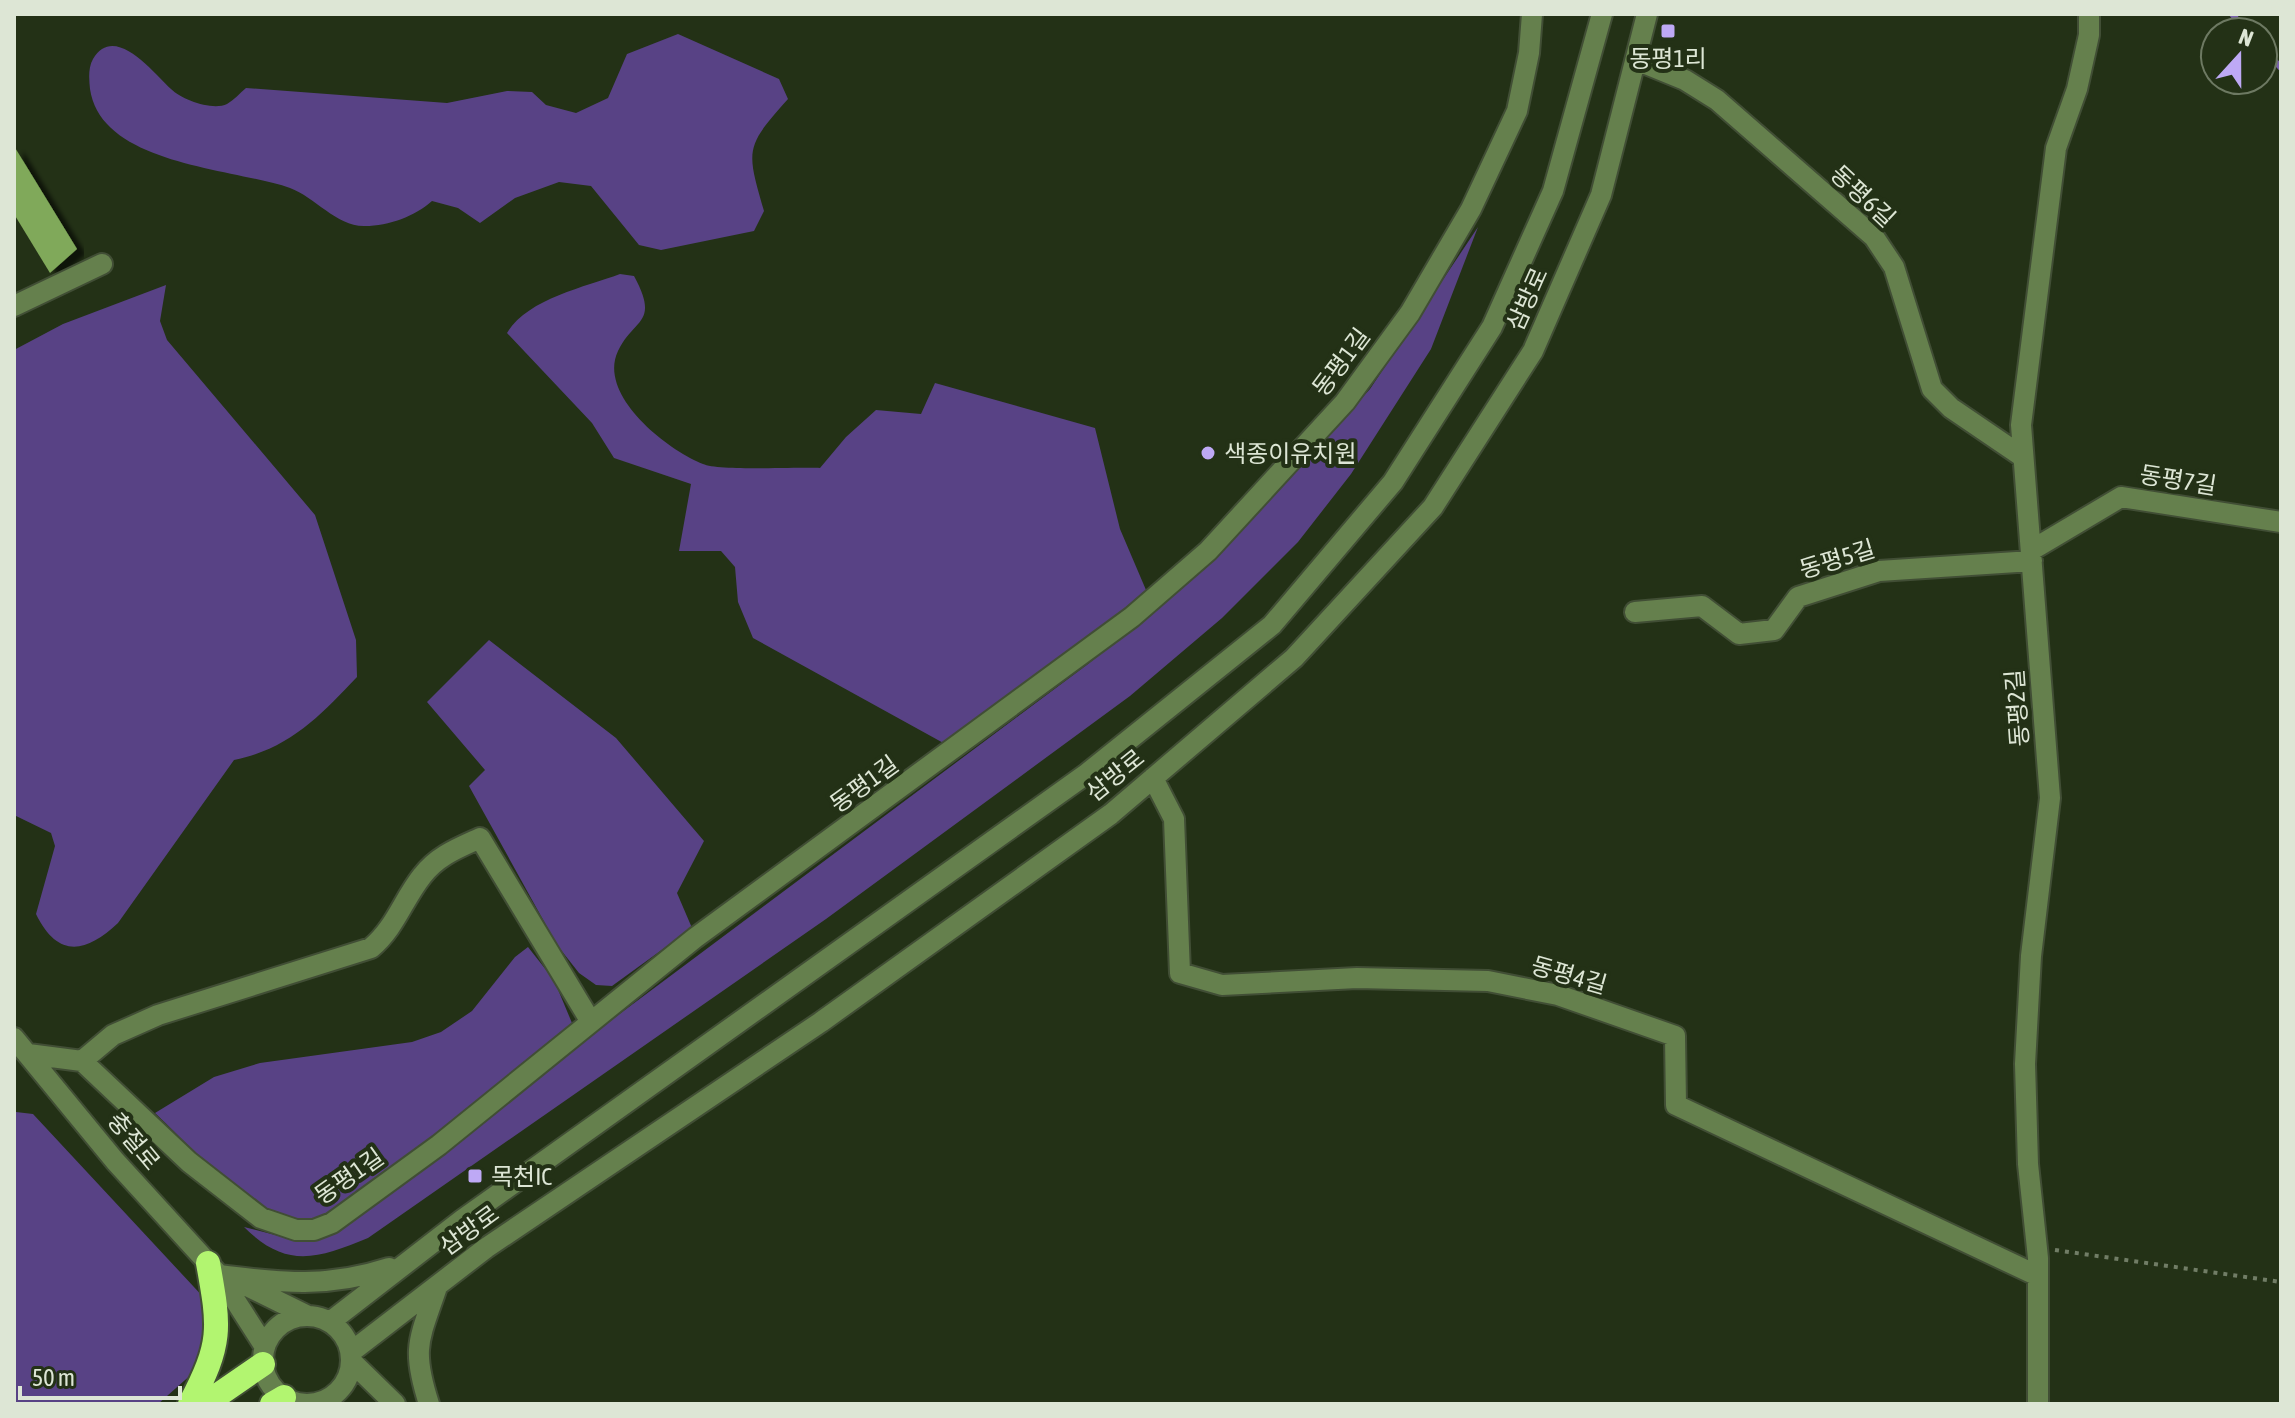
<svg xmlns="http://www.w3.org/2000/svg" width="2295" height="1418" font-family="'Asap Condensed','Noto Sans KR',sans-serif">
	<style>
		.green { fill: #584285 }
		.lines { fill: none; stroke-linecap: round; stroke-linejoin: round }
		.stream { stroke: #7961ad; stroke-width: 6 }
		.building { fill: #80a95a; filter: url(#shadow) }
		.minor-casing { stroke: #414e35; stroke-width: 24 }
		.highway-casing { stroke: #414e35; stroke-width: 28 }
		.path { stroke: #717d66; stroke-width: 4; stroke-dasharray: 4 6; stroke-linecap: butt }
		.minor { stroke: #65804d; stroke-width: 20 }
		.highway { stroke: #b2f570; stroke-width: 24 }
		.poi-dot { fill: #bea9f5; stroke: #233116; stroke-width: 3 }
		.labels { text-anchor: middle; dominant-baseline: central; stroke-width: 8; stroke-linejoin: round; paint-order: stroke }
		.poi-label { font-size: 24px; fill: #dde6d5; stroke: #233116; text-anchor: start }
		.street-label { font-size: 24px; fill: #dde6d5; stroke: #233116 }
	</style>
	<defs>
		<filter id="shadow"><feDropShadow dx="9" dy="5" stdDeviation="2" flood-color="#0009"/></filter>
	</defs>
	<rect width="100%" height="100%" fill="#233116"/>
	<!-- green -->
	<path class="green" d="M678 34 779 79 788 99C745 147 746 149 764 211L754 231 661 250 639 245 591 186 559 182 515 198 480 223 458 208 432 201C415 216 389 226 365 226 337 227 315 197 290 188 232 168 101 165 90 89 89 79 88 68 93 59 115 22 155 75 171 89 182 100 213 111 227 104 234 100 240 93 246 88L447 103 507 91 532 92 546 105 576 113 608 98 627 54Z
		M1478 227 1431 349 1351 474 1298 542 1222 618 1130 696 826 919 368 1238C317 1259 286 1269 244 1227L287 1238H313L578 1045 1088 664 1207 567 1370 389Z
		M620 274 634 276C660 324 634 318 618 351 597 395 667 450 703 464 718 471 798 467 820 468L846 437 876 410 921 414 935 383 1095 428 1120 529 1146 590 1070 655 947 745 753 638 738 602 735 567 721 551H679L691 484 614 458 592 423 507 333C527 299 585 287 620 274Z
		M166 285 160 321 167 340 315 515 356 640 357 677C320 716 289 749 234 760L118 923C86 953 58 959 36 914L55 846 51 833 14 815V350L63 324Z
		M489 640 616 738 704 841 677 893 692 928 612 986 596 985 579 973 557 945 469 786 485 770 427 702Z
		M528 947 554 980 572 1023 337 1213C328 1216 317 1221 307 1220 249 1218 196 1151 155 1113L214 1077 260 1063 412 1042 441 1032 472 1011 515 957Z
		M16 1112 33 1114 207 1301 202 1365 158 1404H14Z"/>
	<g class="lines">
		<!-- stream -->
		<path class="stream" d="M2232 14 2248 32
			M2263 48 2281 68"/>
	</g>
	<!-- building -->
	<path class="building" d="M14 146 77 249 50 273 14 214Z"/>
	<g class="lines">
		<!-- minor casing -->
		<g class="minor-casing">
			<path id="minor" d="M1636 60 1685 80 1717 100 1874 237 1894 267 1932 389 1951 408 2020 455
				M14 306 102 264
				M2032 550 2121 497 2281 522
				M1635 612 1702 606 1739 634 1774 630 1798 597 1879 571 2032 561
				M1153 778 1174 819 1180 973 1222 985 1357 978 1488 981 1558 995 1675 1036 1676 1105 2038 1276
				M14 1038 115 1161 219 1275 265 1347
				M28 1054 82 1061 189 1162 261 1218 296 1230H314L332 1223 439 1145 695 938 1132 617 1208 551 1345 402 1410 313 1471 209 1517 111 1529 53 1532 14
				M82 1061 113 1035 158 1015 371 948C395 928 403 900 422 876 437 856 458 848 480 838L591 1022
				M219 1275C282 1283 328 1288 389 1268
				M245 1285 308 1316
				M263 1360a44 44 0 1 1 88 0a44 44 0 1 1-88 0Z
				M330 1322 462 1220 1085 775 1272 625 1393 482 1492 327 1553 191 1602 14
				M351 1352 486 1248 821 1022 1111 814 1294 658 1433 507 1533 351 1601 195 1647 14
				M351 1361 395 1404
				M429 1404C411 1348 419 1340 437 1287
				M2038 1404V1258L2028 1164 2025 1064 2031 956 2050 798 2021 425 2056 148 2077 89 2089 35V14"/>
		</g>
		<!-- highway casing -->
		<g class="highway-casing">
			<path id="highway" d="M190 1404C222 1343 220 1329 208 1263
				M205 1404 263 1364
				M272 1404 284 1397"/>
		</g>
		<!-- path -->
		<path class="path" d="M2055 1250 2281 1282"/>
		<!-- minor -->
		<use href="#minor" class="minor"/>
		<!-- highway -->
		<use href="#highway" class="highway"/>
	</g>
	<!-- markers -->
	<g class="poi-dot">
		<rect x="1660" y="23" width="16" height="16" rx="4"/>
		<circle cx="1208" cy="453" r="8"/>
		<rect x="467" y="1168" width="16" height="16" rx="4"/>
	</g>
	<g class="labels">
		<!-- poi labels -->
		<g class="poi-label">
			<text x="1668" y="58" text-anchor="middle">동평1리</text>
			<text x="1224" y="453">색종이유치원</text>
			<text x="491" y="1176">목천IC</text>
		</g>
		<!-- street labels -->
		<g class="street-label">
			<text transform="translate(1863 196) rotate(43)">동평6길</text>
			<text transform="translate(1527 299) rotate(-66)">삼방로</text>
			<text transform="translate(1341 362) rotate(-53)">동평1길</text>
			<text transform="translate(2178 480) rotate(9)">동평7길</text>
			<text transform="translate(1837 559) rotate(-17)">동평5길</text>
			<text transform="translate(2017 708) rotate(-94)">동평2길</text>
			<text transform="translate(1115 775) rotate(-39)">삼방로</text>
			<text transform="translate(864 784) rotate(-36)">동평1길</text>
			<text transform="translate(1569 975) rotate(16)">동평4길</text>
			<text transform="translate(134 1141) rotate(50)">충절로</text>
			<text transform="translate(349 1176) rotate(-35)">동평1길</text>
			<text transform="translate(469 1230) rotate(-36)">삼방로</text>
		</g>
	</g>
	<!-- border -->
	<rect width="2295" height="1418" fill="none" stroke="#dde6d5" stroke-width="32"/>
	<!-- north arrow -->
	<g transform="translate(2239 56) rotate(21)"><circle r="38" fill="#233116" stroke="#6d7962" stroke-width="2"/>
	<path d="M0-6L14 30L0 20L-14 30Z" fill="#bea9f5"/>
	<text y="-12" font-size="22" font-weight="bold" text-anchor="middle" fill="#dde6d5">N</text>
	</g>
	<!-- scale -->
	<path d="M20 1386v12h160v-12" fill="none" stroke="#dde6d5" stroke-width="4"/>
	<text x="32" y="1386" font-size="24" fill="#dde6d5" stroke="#233116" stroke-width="6" paint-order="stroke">50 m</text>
</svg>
